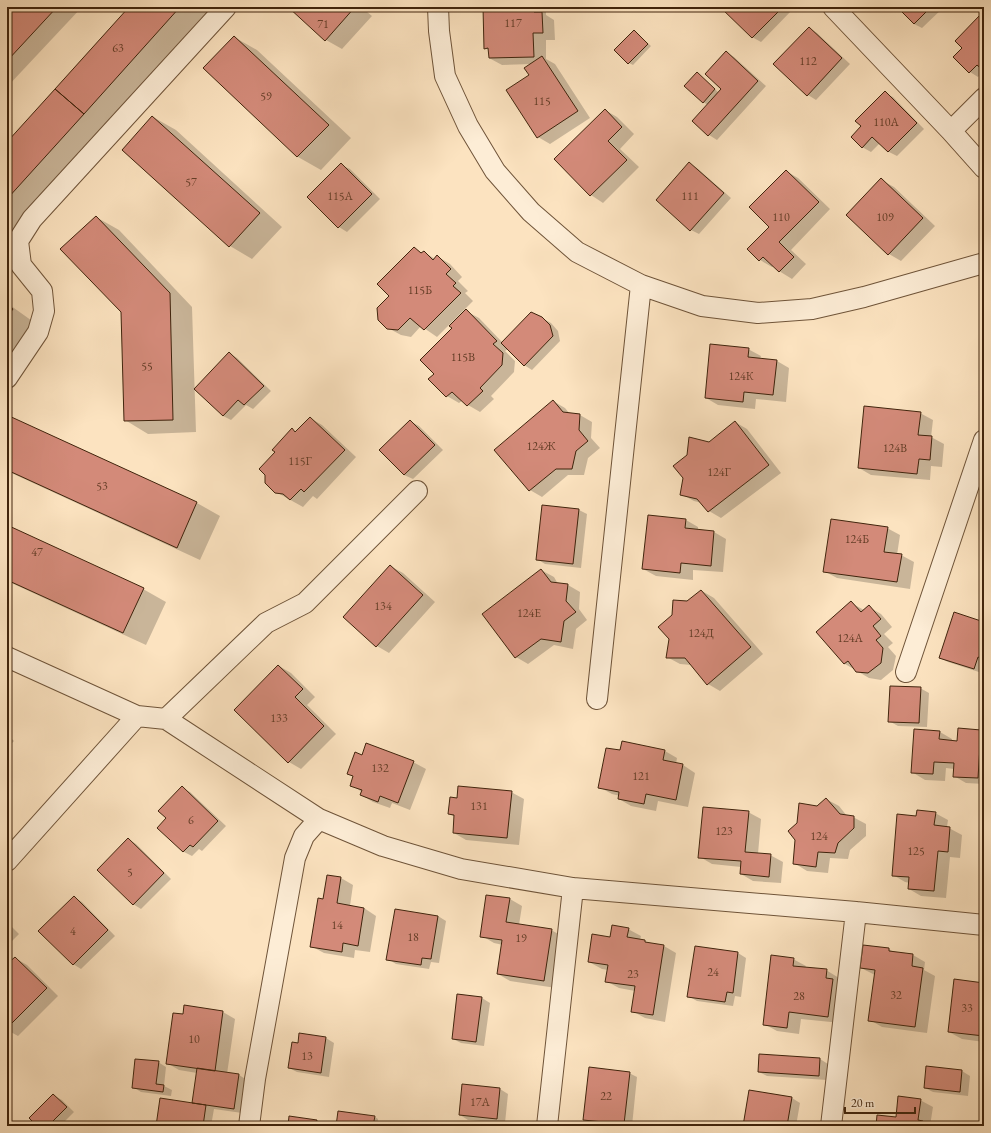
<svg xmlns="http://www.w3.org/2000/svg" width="991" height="1133" font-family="'EB Garamond',serif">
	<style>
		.shadow { fill: #0003 }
		.building { fill: #d38a79; stroke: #40240c }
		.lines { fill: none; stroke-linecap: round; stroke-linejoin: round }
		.minor-casing { stroke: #6f5439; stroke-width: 22 }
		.minor { stroke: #fdedd6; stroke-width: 20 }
		.labels { text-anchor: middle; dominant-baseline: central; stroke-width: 3.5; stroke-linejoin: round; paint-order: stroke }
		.number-label { font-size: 12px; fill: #653e27 }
	</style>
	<rect width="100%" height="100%" fill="#fce3c0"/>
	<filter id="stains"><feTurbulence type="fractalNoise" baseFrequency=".005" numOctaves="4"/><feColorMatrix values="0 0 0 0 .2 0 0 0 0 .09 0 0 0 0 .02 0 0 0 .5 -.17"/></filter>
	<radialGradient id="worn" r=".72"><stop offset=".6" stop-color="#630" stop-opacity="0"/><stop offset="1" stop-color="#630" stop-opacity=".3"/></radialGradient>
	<!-- shadow -->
	<path class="shadow" d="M7 7H82L7 87Z
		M130 7H214L7 237V143Z
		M290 7H361L372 16 342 49 326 40Z
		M484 7H537L546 12V15L554 20 555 40H546V59L555 64 590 118 550 144 538 137 530 76 532 64 502 65 489 58V50L485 48Z
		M721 7H793L794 8 761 42 752 37Z
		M898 7H944L922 28 914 24Z
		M980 16 984 19V70L978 77 970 72 963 48Z
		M809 28 817 33 850 64 816 100 808 95Z
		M634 31 651 46 633 65 629 63Z
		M234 37 257 50 351 138 321 170 298 157 205 68Z
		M726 52 734 57 766 86 717 140 709 135 708 105 703 102 701 76 719 93 723 89Z
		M885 93 893 97 924 129 897 156 889 152 880 143 871 152 862 147V126Z
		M605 110 617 117 634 134 620 149 639 167 603 203 591 195 555 159Z
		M153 117 176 130 282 227 252 259 230 246Z
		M689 163 697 168 731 198 699 234 691 230Z
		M341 165 350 169 380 199 347 232 339 227 309 197Z
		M786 171 798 178 830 209 791 250 806 264 792 279 779 271 774 266 772 267 760 260 748 249 770 227Z
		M881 180 894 187 935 226 901 261 889 254 848 215Z
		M96 217 119 230 192 307 196 432 148 434 125 420 122 312Z
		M414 248 422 253 424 252 435 259 437 256 450 264 462 277 458 281 468 291 465 293 473 301 437 337 421 326 411 337 401 335 388 328 391 296Z
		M7 303 35 323 7 362Z
		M466 311 479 318 502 342 542 318 551 323 558 331 560 341 532 370 524 365 508 349 505 351 515 361 514 372 491 396 494 399 480 412 468 405 463 400 459 403 447 396 436 374 454 328Z
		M748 349 761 356 760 359 777 361 789 368 786 402 756 399 755 409 718 405 706 398Z
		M229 353 237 358 271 391 253 409 246 405 231 420 223 416Z
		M553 401 565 408 570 414 580 415 592 422 591 438 600 448 588 458 584 475H568L542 497 530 490 496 450Z
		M920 413 933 420 931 437 944 444 942 467 931 466 930 480 871 475 859 468Z
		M7 416 197 503 220 516 200 560 7 471Z
		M310 418 322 425 356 457 317 499 313 496 303 507 276 492 266 474 276 452 292 430 296 432Z
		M410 421 419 426 443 450 413 479 404 475 380 450Z
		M735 422 747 429 781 473 721 518 709 511 702 503 694 501 681 494 709 443Z
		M579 510 587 514 581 568 545 564 537 559Z
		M686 520 698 527V530L714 532 726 539 723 572 693 570V580L656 576 643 569Z
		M7 526 143 589 166 602 146 645 7 581Z
		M887 528 900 535 897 555H901L914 562 910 589 837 578 824 571Z
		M390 566 403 573 435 602 389 653 377 646 345 617Z
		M541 570 554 577 558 584 568 585 580 592 579 609 587 620 576 629 573 649 554 645 528 664 516 657Z
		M702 591 714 598 763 654 720 691 708 684 691 665 680 664 667 657 688 602Z
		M851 603 864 610 869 607 881 614 892 627 884 634 893 643 888 647 896 656 893 670 881 680 869 678 845 664 817 632Z
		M984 623V667L982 673 948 662 940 658Z
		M279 666 291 673 315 697 307 705 336 734 301 769 289 762 236 710Z
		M920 688 929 693 927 727 898 726 889 721Z
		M981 731 984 733V784L966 783 954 776V769L946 768 945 781 925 780 912 772 940 732 952 739V741L958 742Z
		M7 734 14 741 7 748Z
		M621 751H665L677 758 676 764 683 765 695 773 688 807 658 801 656 811 631 806 619 799 620 796 612 794 599 787Z
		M362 756 413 762 426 769 410 810 392 803 390 808 373 802 361 795 362 792 351 785Z
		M182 788 190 792 226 826 202 851 199 849 192 856 184 852 159 828 167 818Z
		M511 792 524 799 519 845 466 840 454 833 455 817 449 814Z
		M826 799 839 806 847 816 853 817 866 824V836L850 850 848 859 830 858 828 873 807 871 794 863Z
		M748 812 761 819 758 854 770 855 783 862 781 883 753 881 741 874V867L712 864 700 857Z
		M935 813 948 820 947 827 962 835 960 858 950 857 946 898 921 896 909 889 910 883 905 882 893 875 917 817Z
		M128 839 136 844 171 879 141 909 133 904Z
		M341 878 353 885 350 906 364 908 376 916 370 952 355 950 354 958 324 953 311 946 324 900Z
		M74 897 82 902 115 936 81 969 73 964Z
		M510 899 522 906 519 925 551 930 564 937 556 988 510 981 498 974 503 945 494 943 482 936Z
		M396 910 438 916 446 921 439 963 431 962 429 969 396 964 388 959Z
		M7 922 19 934 7 946Z
		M628 929 641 936 640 940 650 943 664 946 676 953 665 1022 645 1018 632 1011 635 991 619 988 606 981 608 970 602 969 589 962 610 938Z
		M695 947 738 953 746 958 741 997 735 996 733 1006 697 1001 688 996Z
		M889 949 895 953 913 955 925 962 924 970 935 976 927 1033 882 1027 870 1020 875 975 861 968Z
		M15 958 27 965 58 996 18 1036 7 1030V966Z
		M793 959 806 966 805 968 826 970 839 978 841 1023 801 1019 799 1034 777 1031 764 1024Z
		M984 984V1042L962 1039 949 1032Z
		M482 998 490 1003 484 1046 461 1043 453 1039Z
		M223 1012 235 1019 227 1074 239 1075 247 1080 242 1113 214 1109 211 1126H157L193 1104 197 1073 179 1070 167 1063 184 1015Z
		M300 1034 326 1038 334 1043 329 1077 297 1072 289 1068 299 1045Z
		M820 1059 828 1064 827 1080 767 1076 759 1072Z
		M158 1062 166 1067 164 1086 172 1090 171 1096 141 1092 133 1087Z
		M927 1067 962 1071 970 1076 968 1096 933 1092 925 1088Z
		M629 1073 637 1077 632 1126H612L593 1124 584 1119Z
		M463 1086 500 1089 508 1094 505 1123 468 1120 460 1115Z
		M53 1095 62 1100 74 1112 60 1126H38Z
		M792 1098 800 1103 796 1126H744Z
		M920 1100 933 1107 930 1126H877L896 1118Z
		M375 1117 378 1119 377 1126H339Z
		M316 1121 325 1126H289Z"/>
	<!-- building -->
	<path class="building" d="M7 7H57L7 61Z
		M129 7H180L84 114 55 89Z
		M288 7H355L325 41Z
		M483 7H534V12H542L543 33H533L534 57 489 58 488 48 484 49Z
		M720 7H783L752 38Z
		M897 7H931L914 24Z
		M980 15 984 19V71L977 65 969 73 953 57 962 48 955 41Z
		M809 27 842 58 807 96 773 64Z
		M634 30 648 44 628 64 614 50Z
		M234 36 329 125 297 157 203 68Z
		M726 51 758 81 708 136 692 121 721 89 705 74Z
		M542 56 578 111 537 138 506 90 529 75 524 68Z
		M697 72 715 89 703 103 684 86Z
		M55 89 84 114 7 199V142Z
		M885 91 917 123 888 152 872 137 862 148 851 137 861 126 855 121Z
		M605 109 622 127 608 141 627 160 590 196 554 159Z
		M152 116 260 213 229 247 122 150Z
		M689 162 724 193 690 231 656 200Z
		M341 163 372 194 338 228 307 197Z
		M786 170 819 202 779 242 794 257 779 272 763 257 759 261 747 249 769 227 749 207Z
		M881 178 923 218 888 255 846 215Z
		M96 216 170 293 173 420 124 421 121 312 60 249Z
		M414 247 421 253 424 251 433 260 437 255 451 269 446 274 456 283 453 286 461 293 424 330 410 318 398 330 387 329 378 320 377 308 389 296 377 284Z
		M7 305 13 309 7 317Z
		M466 309 497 341 493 344 503 353 502 365 480 388 483 391 467 406 452 392 446 397 428 379 434 374 420 360 452 328 449 326Z
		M531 312 542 317 550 325 553 336 524 366 501 343Z
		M710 344 749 348 748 357 777 360 773 395 744 392 743 402 705 398Z
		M229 352 264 386 244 405 238 400 223 416 194 389Z
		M553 400 563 412 580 414 579 430 588 441 576 451 572 469H556L529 491 494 450Z
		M864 406 921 412 918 435 932 436 930 460 919 459 917 474 858 468Z
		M7 415 197 502 177 548 7 470Z
		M310 417 345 450 304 492 301 489 290 500 283 494 275 493 265 483V475L259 469 275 452 272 450 292 428 295 432Z
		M410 420 435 445 404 475 379 450Z
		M735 421 769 465 708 512 697 499 680 495 683 478 673 466 687 455 689 437 709 442Z
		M542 505 579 509 573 564 536 560Z
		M648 515 686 519 685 528 714 531 711 566 681 563 680 573 642 569Z
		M831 519 888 527 884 552 902 554 897 582 823 572Z
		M7 525 144 588 123 633 7 580Z
		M390 565 423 595 376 647 343 617Z
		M541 569 551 582 568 584 566 601 576 612 564 621 561 642 541 639 515 658 482 614Z
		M701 590 751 647 707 685 685 658H666L669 639 658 627 672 615 673 600 687 601Z
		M851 601 861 612 869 605 881 619 873 626 881 636 876 640 883 648 881 663 868 673 856 672 848 661 844 664 816 632Z
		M954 612 984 622V654L983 659 978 657 974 669 939 658Z
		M278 665 303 689 295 697 324 726 288 763 234 710Z
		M890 686 921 687 919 723 888 722Z
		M958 728 981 730 978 778 953 777 954 763 934 762 933 774 911 773 914 729 940 731 939 739 957 741Z
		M622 741 665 750 663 760 683 764 676 800 646 794 644 804 618 799 619 792 598 788 606 748 620 750Z
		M366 743 414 761 398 803 380 796 378 802 360 795 362 790 350 786 353 776 347 774 355 752 362 755Z
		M182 786 218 821 193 847 190 845 183 852 157 828 166 818 158 811Z
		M458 786 512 791 507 838 453 833 454 815 448 814 450 797 457 798Z
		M826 798 840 814 854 816V828L838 843 835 853 818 852 816 867 793 864 795 840 788 831 797 823 799 803 817 806Z
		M703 807 749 811 745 852 771 854 769 877 740 874 741 861 698 858Z
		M917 810 936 812 934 825 950 827 948 852 938 851 934 891 908 889 909 877 892 876 897 814 916 816Z
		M128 838 164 873 133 905 97 870Z
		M327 875 341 877 337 903 364 908 358 946 343 943 342 952 310 947 318 898 323 899Z
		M486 895 510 898 506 922 552 929 544 981 497 974 502 940 480 937Z
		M74 896 108 930 73 965 38 931Z
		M395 909 438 916 431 959 422 958 421 965 386 960Z
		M7 924 12 929 7 933Z
		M612 925 629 928 627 937 645 940V942L664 945 653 1015 631 1012 635 986 605 982 608 965 588 962 592 934 610 937Z
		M863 945 889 948V951L913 954 912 966 923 968 915 1027 868 1021 875 970 860 968Z
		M695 946 738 952 733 993 727 992 725 1002 687 997Z
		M771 955 794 958 793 966 827 969 826 978 833 979 828 1017 789 1012 787 1028 763 1025Z
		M15 957 47 988 7 1028V964Z
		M954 979 984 983V1036L948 1032Z
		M457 994 482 997 476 1042 452 1039Z
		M184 1005 223 1011 215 1071 166 1064 173 1013 183 1014Z
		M299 1033 326 1037 321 1073 288 1068 292 1042 298 1043Z
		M759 1054 820 1058 819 1076 758 1072Z
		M135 1059 159 1061 156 1084 164 1085 163 1092 132 1088Z
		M926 1066 962 1070 960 1092 924 1088Z
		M589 1067 630 1072 624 1124 583 1120Z
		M197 1068 239 1074 234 1109 192 1103Z
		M462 1084 500 1088 497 1119 459 1115Z
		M749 1090 792 1097 787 1126H743Z
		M53 1094 67 1107 48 1126H37L29 1118Z
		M898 1096 921 1099 918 1120 923 1121 922 1126H876L877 1115 896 1117Z
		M160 1098 206 1105 203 1126H156Z
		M338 1111 375 1116 373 1126H336Z
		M289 1116 317 1120 316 1126H288Z"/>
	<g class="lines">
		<!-- minor casing -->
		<g class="minor-casing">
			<path id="minor" d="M438 7 439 31 445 76 468 126 495 171 531 212 577 252 641 285 702 306 758 313 812 309 864 297 984 263
				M833 7 951 131 984 168
				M951 131 984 98
				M7 378 38 332 44 311 42 291 21 265 18 241 32 219 226 7
				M7 657 137 716 166 719 319 819 383 846 461 869 573 888 856 912 984 925
				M906 672 984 440
				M597 699 641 285
				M166 719 266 623 305 603 417 491
				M7 861 137 716
				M249 1126 255 1079 295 858 304 836 319 819
				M547 1126 573 888
				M831 1126 856 912"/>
		</g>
		<!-- minor -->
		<use href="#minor" class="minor"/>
	</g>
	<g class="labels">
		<!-- number labels -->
		<g class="number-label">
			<text x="513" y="23">117</text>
			<text x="323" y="24">71</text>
			<text x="118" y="48">63</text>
			<text x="808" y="61">112</text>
			<text x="266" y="96">59</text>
			<text x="542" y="101">115</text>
			<text x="886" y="122">110А</text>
			<text x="191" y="182">57</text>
			<text x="340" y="196">115А</text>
			<text x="690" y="196">111</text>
			<text x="781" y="217">110</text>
			<text x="885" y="217">109</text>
			<text x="420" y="290">115Б</text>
			<text x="463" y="357">115В</text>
			<text x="147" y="366">55</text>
			<text x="741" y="376">124К</text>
			<text x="541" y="446">124Ж</text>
			<text x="895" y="448">124В</text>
			<text x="300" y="461">115Г</text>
			<text x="719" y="472">124Г</text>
			<text x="102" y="486">53</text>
			<text x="857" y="539">124Б</text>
			<text x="37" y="552">47</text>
			<text x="383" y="606">134</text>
			<text x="529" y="613">124Е</text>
			<text x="701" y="633">124Д</text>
			<text x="850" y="638">124А</text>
			<text x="279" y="718">133</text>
			<text x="380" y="768">132</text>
			<text x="641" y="776">121</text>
			<text x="479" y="806">131</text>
			<text x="191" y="820">6</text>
			<text x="724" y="831">123</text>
			<text x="819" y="836">124</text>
			<text x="916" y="851">125</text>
			<text x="130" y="872">5</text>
			<text x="337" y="925">14</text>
			<text x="73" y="931">4</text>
			<text x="413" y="937">18</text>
			<text x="521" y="938">19</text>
			<text x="713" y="972">24</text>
			<text x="633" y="974">23</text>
			<text x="896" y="995">32</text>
			<text x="799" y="996">28</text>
			<text x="967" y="1008">33</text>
			<text x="194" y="1039">10</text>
			<text x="307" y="1056">13</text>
			<text x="606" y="1096">22</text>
			<text x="480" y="1102">17А</text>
		</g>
	</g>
	<!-- margin -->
	<rect width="991" height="1133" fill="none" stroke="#fce3c0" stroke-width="24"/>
	<rect x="8" y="8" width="975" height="1117" fill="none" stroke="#40240c" stroke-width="2"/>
	<rect x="12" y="12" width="967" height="1109" fill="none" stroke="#40240c"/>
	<!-- scale -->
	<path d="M845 1107v6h70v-6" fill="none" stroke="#40240c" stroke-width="2"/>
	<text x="851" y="1107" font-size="12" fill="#40240c" stroke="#fdedd6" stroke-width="3" paint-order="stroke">20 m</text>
	<rect width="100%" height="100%" filter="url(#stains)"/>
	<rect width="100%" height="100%" fill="url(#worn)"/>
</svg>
